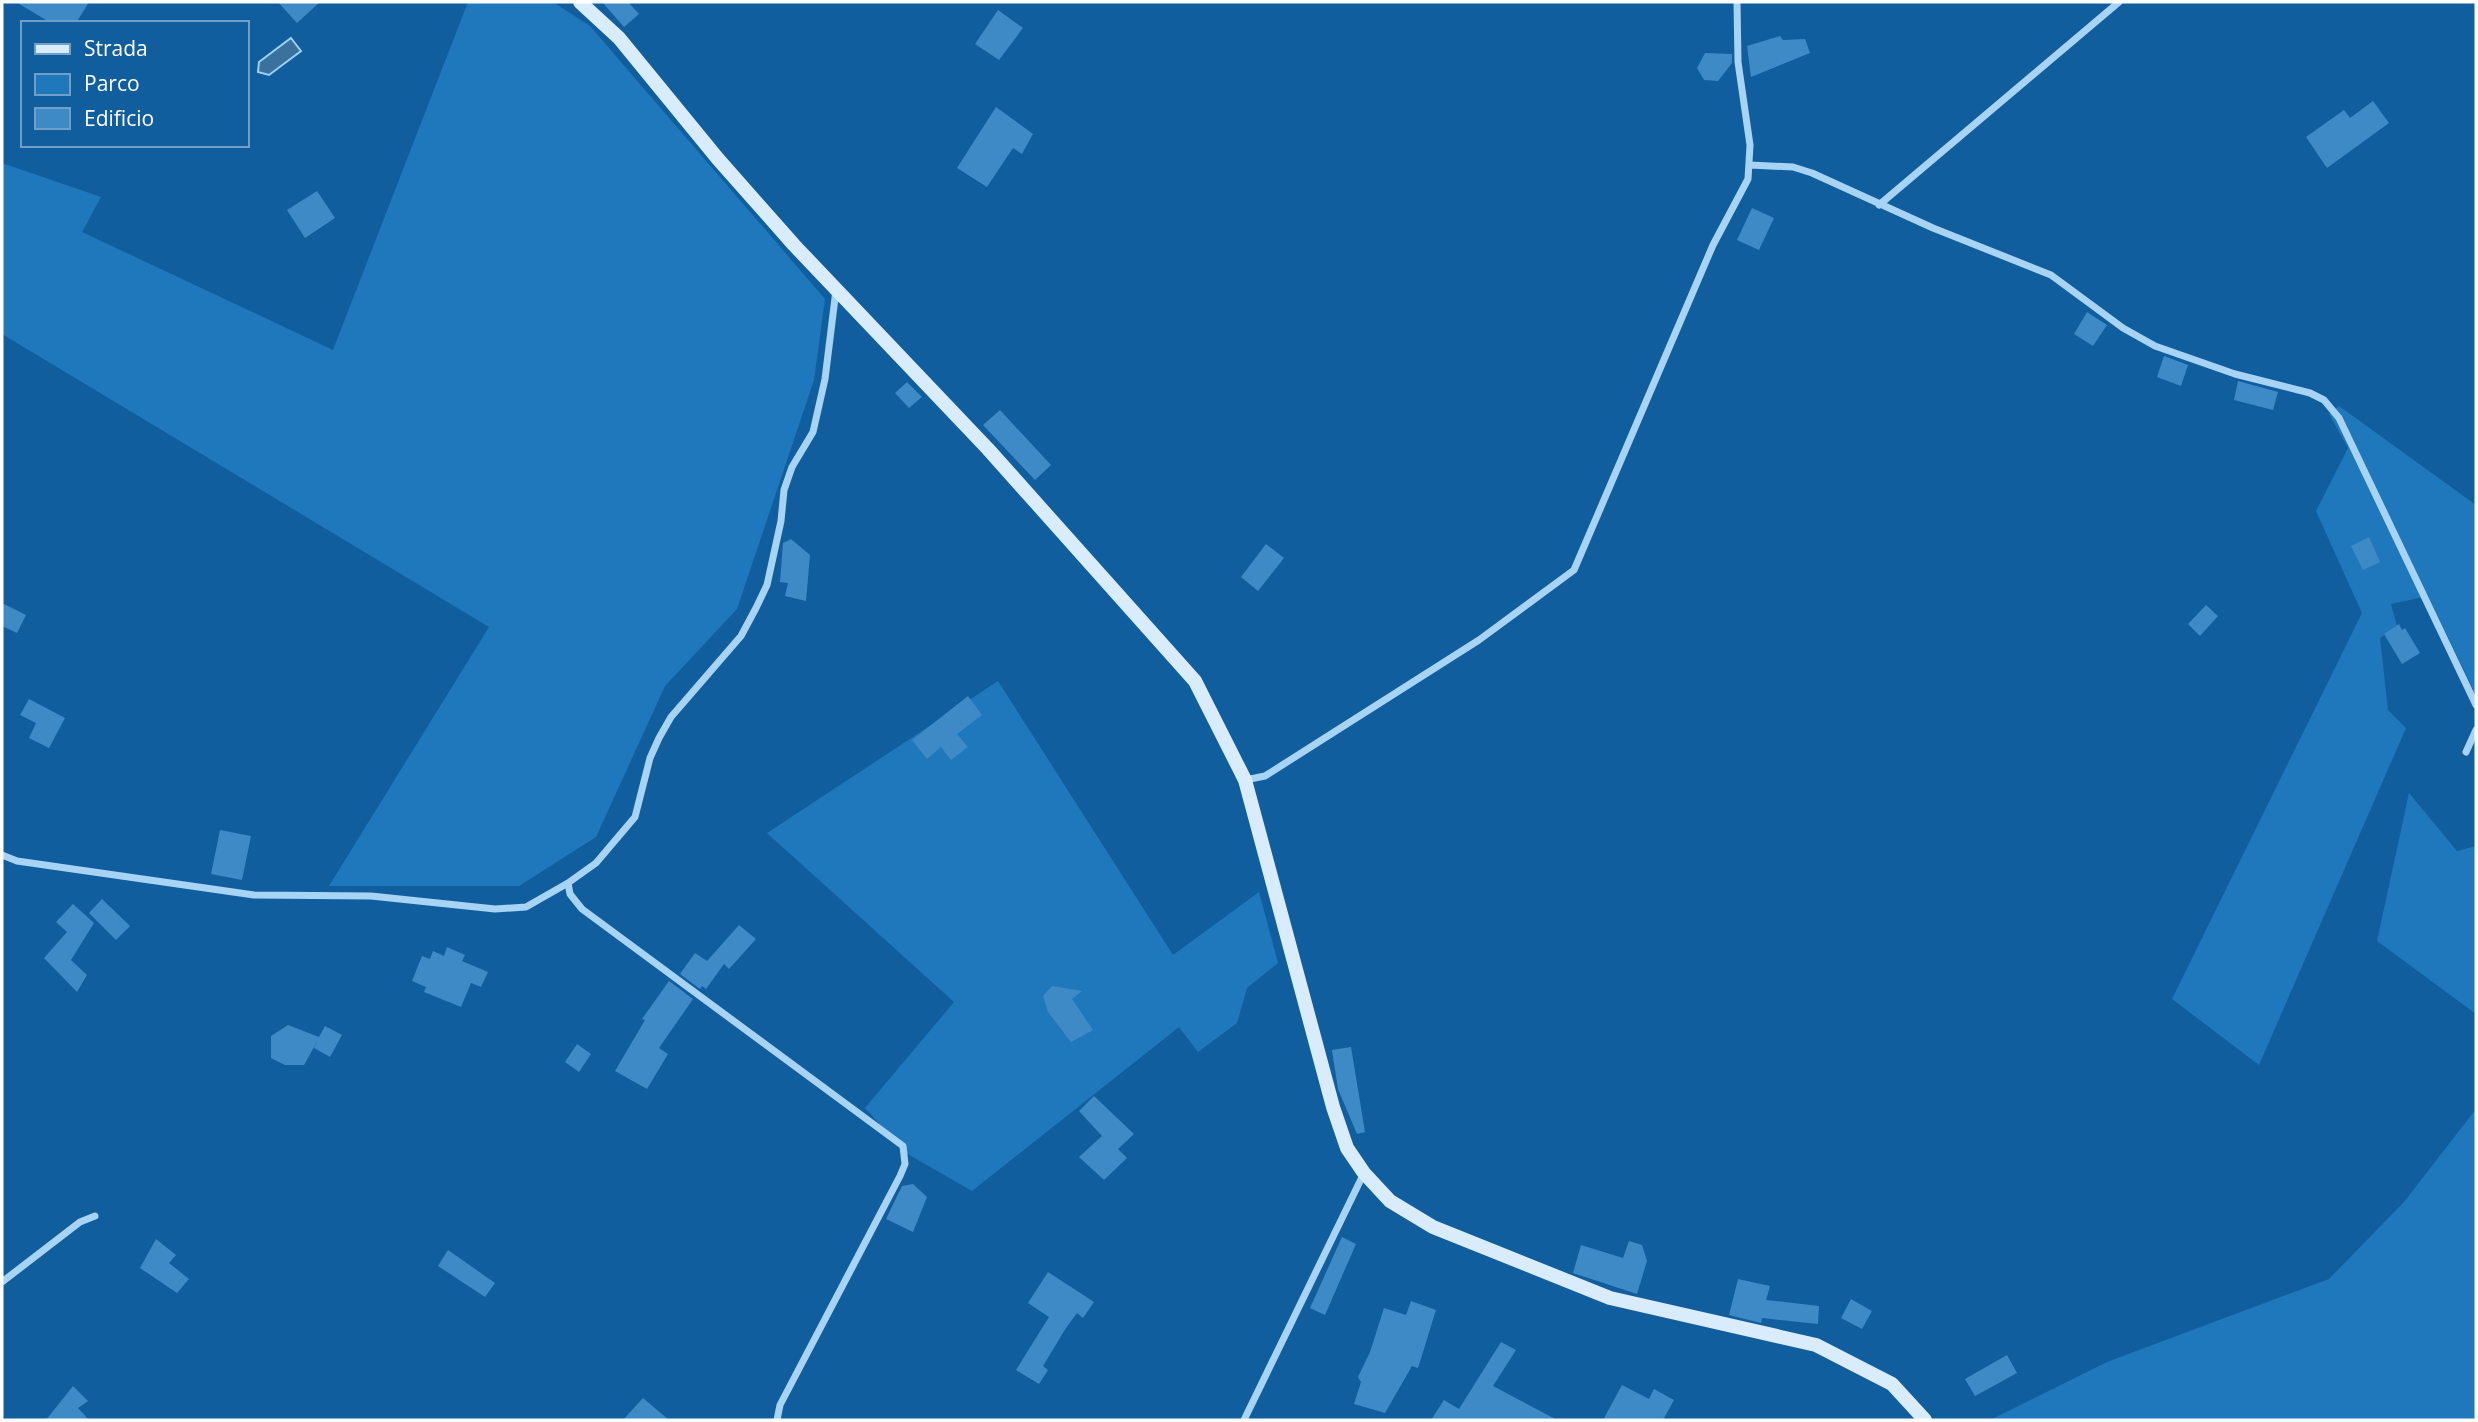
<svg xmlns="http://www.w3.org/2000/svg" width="2478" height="1422" font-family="'Open Sans',sans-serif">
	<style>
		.green { fill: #1f78bc }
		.water { fill: #3a719e; stroke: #99d0f8; stroke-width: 2 }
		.building { fill: #3e8ac7 }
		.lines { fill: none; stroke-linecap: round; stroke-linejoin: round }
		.minor { stroke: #a7d3f5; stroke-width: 7 }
		.secondary { stroke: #d8ecfe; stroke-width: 14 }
	</style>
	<rect width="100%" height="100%" fill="#115e9e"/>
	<!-- green -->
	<path class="green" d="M468 2H553L590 26 825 299 814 380 737 609 665 686 596 837 519 886H329L489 627 2 334V163L101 197 82 232 333 350Z
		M2339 406 2476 505V695L2428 596 2391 604 2397 626 2380 638 2388 710 2406 728 2259 1065 2172 999 2362 613 2316 511 2348 448 2329 414Z
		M998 681 1173 955 1259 892 1278 963 1247 988 1237 1023 1198 1052 1179 1027 972 1191 906 1153 865 1108 954 1002 767 833Z
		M2409 793 2457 851 2476 846V1014L2377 941Z
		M2476 1109V1420H1990L2107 1362 2329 1279 2404 1202Z"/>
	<!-- water -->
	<path class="water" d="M291 38 301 51 269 75 258 72 259 62Z"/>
	<!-- building -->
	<path class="building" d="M16 2H89L76 23H51Z
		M278 2H320L297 23Z
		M602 2H628L639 14 624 27Z
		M998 10 1023 28 999 60 975 44Z
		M1780 36 1783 40 1805 39 1810 53 1751 77 1747 46Z
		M1705 53 1732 54V63L1718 81 1704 80 1697 68Z
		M2373 101 2389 123 2327 168 2306 137 2344 110 2350 118Z
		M996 107 1033 134 1022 154 1013 148 987 187 957 168Z
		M317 191 335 218 305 238 287 210Z
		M1752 208 1774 218 1759 250 1737 240Z
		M2087 312 2107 325 2093 346 2074 334Z
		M2164 356 2188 365 2181 386 2157 377Z
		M2238 381 2278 392 2273 410 2234 400Z
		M907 382 922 397 909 408 895 393Z
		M1000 410 1051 465 1035 480 983 425Z
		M2369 537 2380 562 2363 570 2351 546Z
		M791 539 810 555 806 601 785 596 788 583 780 582 783 543Z
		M1266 544 1284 558 1258 591 1241 577Z
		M2 603 26 615 17 633 2 626Z
		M2206 605 2218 616 2200 636 2188 624Z
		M2399 624 2402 630 2405 628 2420 653 2402 664 2384 634Z
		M968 696 982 715 957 734 968 747 951 760 941 747 927 759 912 740Z
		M29 699 65 718 49 748 29 738 36 723 20 715Z
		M220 830 251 836 242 880 211 874Z
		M102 899 130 926 116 940 89 913Z
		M73 904 94 923 71 960 87 975 77 992 44 958 67 932 56 922Z
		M739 925 756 939 729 969 724 964 706 989 702 986 700 989 680 974 695 953 707 961Z
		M447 947 465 955 462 961 488 972 481 987 471 983 461 1007 424 992 426 987 412 981 422 956 430 959 433 951 444 956Z
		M669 981 693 999 659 1048 668 1054 647 1089 615 1071 645 1020 642 1019Z
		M1052 986 1082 991 1072 999 1093 1030 1071 1042 1048 1012 1043 996Z
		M288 1025 319 1037 325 1026 342 1035 330 1057 314 1048 318 1040 304 1065H285L271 1058V1036Z
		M577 1044 591 1054 579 1072 565 1062Z
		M1351 1047 1365 1132 1357 1134 1338 1089 1332 1050Z
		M1094 1096 1134 1134 1118 1149 1127 1158 1104 1180 1079 1157 1102 1136 1079 1111Z
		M913 1184 927 1197 913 1232 886 1219 902 1186Z
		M1342 1237 1356 1244 1325 1315 1310 1308Z
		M156 1239 176 1255 169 1263 189 1279 177 1293 140 1268Z
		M1629 1241 1642 1245 1647 1261 1637 1294 1573 1273 1581 1245 1623 1258Z
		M448 1250 495 1283 485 1297 438 1266Z
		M1048 1272 1094 1302 1083 1318 1077 1313 1066 1328 1043 1366 1048 1370 1039 1384 1016 1370 1049 1317 1028 1303Z
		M1738 1279 1770 1286 1766 1300 1819 1306 1818 1324 1762 1318 1761 1323 1729 1315Z
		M1851 1299 1872 1311 1862 1329 1841 1318Z
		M1411 1301 1436 1310 1418 1368 1412 1366 1385 1413 1354 1404 1361 1382 1358 1377 1370 1352 1384 1308 1406 1315Z
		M1501 1342 1516 1350 1493 1386 1557 1420H1431L1444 1400 1459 1409Z
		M2007 1355 2017 1373 1975 1396 1965 1379Z
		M1622 1385 1649 1399 1654 1389 1674 1400 1663 1420H1603Z
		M73 1386 88 1401 78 1408 89 1420H46Z
		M643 1398 669 1420H623Z"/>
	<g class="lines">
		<!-- minor -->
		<path class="minor" d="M1750 165 1793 167 1812 173 1933 228 2051 275 2123 328 2155 346 2235 374 2310 393 2324 400 2339 418 2476 705
			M1879 205 2119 2
			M2466 752 2476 730
			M1245 780 1265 776 1479 640 1574 570 1713 245 1748 179 1750 145 1738 62 1737 2
			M2 855 17 861 254 895 371 896 495 909 526 907 568 883 596 863 635 817 650 758 659 738 671 717 741 636 756 608 767 585 781 521 784 490 792 467 813 432 825 379 836 290
			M568 883 570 894 582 909 903 1146 905 1164 900 1176 780 1405 777 1420
			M2 1282 80 1222 95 1216
			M1244 1420 1364 1173"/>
		<!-- secondary -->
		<path class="secondary" d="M580 2 619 38 718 159 794 245 988 449 1195 681 1245 780 1333 1107 1347 1148 1364 1173 1390 1201 1433 1227 1610 1298 1816 1345 1892 1384 1925 1420"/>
	</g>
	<!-- border -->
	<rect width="2478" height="1422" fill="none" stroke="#ffffff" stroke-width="7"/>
	<!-- legend -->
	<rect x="21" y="21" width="228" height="126" fill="#115e9e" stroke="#709ec5" stroke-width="2"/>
	<rect x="35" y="44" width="35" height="10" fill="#d8ecfe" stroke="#709ec5" stroke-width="2"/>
	<text x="84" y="56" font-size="21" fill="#ffffff">Strada</text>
	<rect x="35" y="74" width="35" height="21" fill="#1f78bc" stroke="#709ec5" stroke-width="2"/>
	<text x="84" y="91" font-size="21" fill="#ffffff">Parco</text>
	<rect x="35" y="108" width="35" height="21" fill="#3e8ac7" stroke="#709ec5" stroke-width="2"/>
	<text x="84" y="126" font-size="21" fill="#ffffff">Edificio</text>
</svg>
